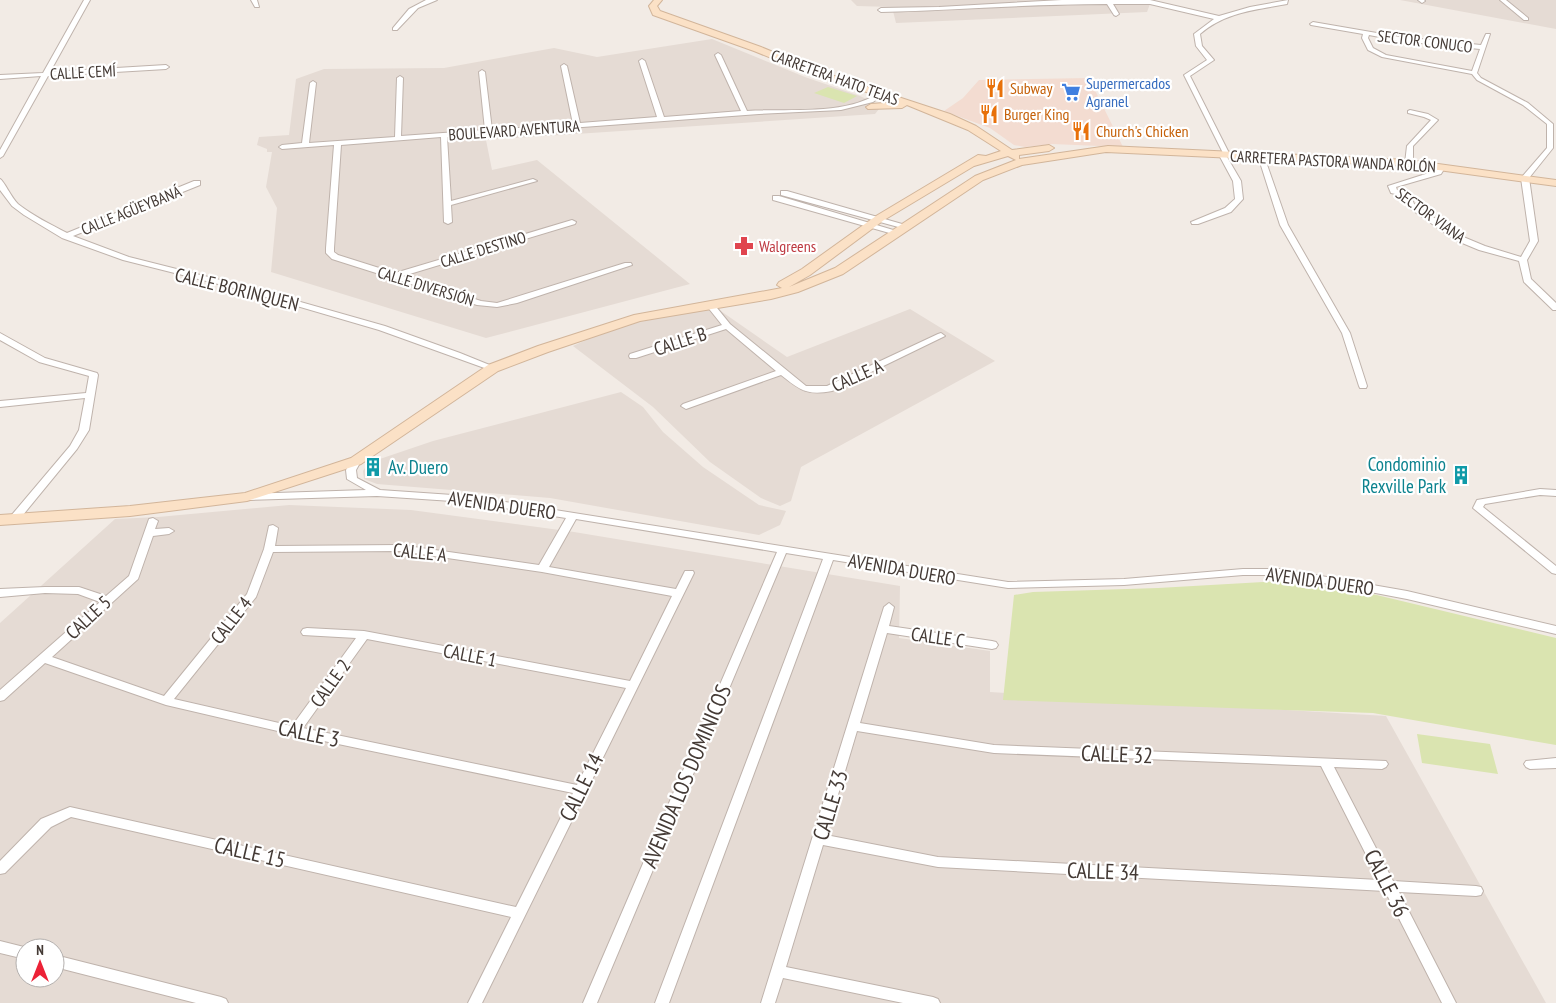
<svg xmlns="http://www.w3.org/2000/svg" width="1556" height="1003" font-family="'PT Sans Narrow',sans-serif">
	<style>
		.residential { fill: #e5dbd4; fill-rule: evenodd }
		.commercial { fill: #f3dcd1 }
		.green { fill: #dae4b0 }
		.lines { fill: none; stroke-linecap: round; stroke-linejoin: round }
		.street-casing { stroke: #bfb3ac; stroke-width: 2 }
		.secondary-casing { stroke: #d2b59a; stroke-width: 2 }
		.street { fill: #fff; fill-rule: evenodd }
		.secondary { fill: #fbe1c6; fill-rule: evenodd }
		.labels { text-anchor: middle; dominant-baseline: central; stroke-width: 4.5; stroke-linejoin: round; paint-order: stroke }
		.far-street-label { font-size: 16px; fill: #443a35; stroke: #fff }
		.far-shop-label { font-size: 16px; fill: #366cbe; stroke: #fff; text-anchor: start }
		.far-food-label { font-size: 16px; fill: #c56008; stroke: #fff; text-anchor: start }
		.far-health-label { font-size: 16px; fill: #be3a42; stroke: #fff; text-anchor: start }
		.street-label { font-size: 19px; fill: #443a35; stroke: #fff }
		.culture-label { font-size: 19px; fill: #0d838f; stroke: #fff; text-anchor: end }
		.near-street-label { font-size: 22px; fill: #443a35; stroke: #fff }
	</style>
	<rect width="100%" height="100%" fill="#f2ebe5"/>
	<!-- residential -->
	<path class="residential" d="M851 0H1148L1150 4 1147 12 896 23 892 7 857 6Z
		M1400 0H1556V29Z
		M712 39 805 77 860 96 875 103 879 109 875 114 486 140 492 170 537 160 690 284 486 338 271 272 277 208 266 187 272 152H267V149L257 145 259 137 289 135 296 79 324 69 444 68 554 48 597 57Z
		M715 307 787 357 910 309 995 361 801 467 791 501 780 506 761 498 710 462 653 407 573 346 606 331 651 316Z
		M621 392 643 407 663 432 703 467 759 505 786 511 780 525 759 535 550 498 377 484 364 479 363 471 368 463 433 441Z
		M289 505 411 510 574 532 900 586 899 638 990 651V692L1386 716 1546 1003H0V623L115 519 158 517ZM25 948H55V978H25Z"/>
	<!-- commercial -->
	<path class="commercial" d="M1089 78 1123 147 1052 144 1025 147 1014 145 990 128 944 111 963 98 979 80Z"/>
	<!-- green -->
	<path class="green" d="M828 87 857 96 844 103 814 93Z
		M1280 581 1364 592 1556 638V745L1373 713 1003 700 1014 595 1033 592 1158 588Z
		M1417 734 1490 744 1498 774 1422 763Z"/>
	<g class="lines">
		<!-- street casing -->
		<g class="street-casing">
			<path id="street" d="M84 0H90L50 72 166 65 169 67 166 69 48 76 3 156 0 158V150L41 76 0 79V75L43 73Z
				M251 0H257L259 7H255Z
				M426 0H437L418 8 397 30H393V28L409 9Z
				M1062 0H1150L1219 16 1250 7 1288 0 1287 4C1255 10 1225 12 1200 34L1202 46 1214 60 1190 76 1230 155 1227 157 1241 181 1243 199 1231 212 1198 224H1192L1191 222 1225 208 1235 199 1233 181 1219 155 1223 153 1184 75 1207 60 1196 46 1194 34 1214 19 1150 4H1113L1119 14 1116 16 1114 15 1107 4C1032 4 957 10 881 12L878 10 881 8 939 7Z
				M1418 0H1424L1425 1 1422 3Z
				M1500 0H1506L1528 18V20H1524Z
				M1313 22 1400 37 1481 45 1486 34H1490L1477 73 1481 78 1528 103 1553 124V148L1529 178 1538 241 1527 260 1531 279 1556 303V310H1553L1524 282 1519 261 1479 250 1455 240 1408 207 1404 196 1391 193 1388 186 1435 171 1440 165H1444L1446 166 1441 174 1396 187 1397 190 1410 193 1414 204 1461 236 1485 246 1521 257 1530 241 1521 178 1547 148V124L1523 105 1477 80 1472 74 1382 57 1368 50 1362 38 1363 34 1311 25 1310 24ZM1369 35 1400 41 1480 49 1472 71 1386 55 1373 48 1368 38Z
				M718 53 721 55 747 111C788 108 844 116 879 93L884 94 873 102 841 110 759 114 447 137 451 201 533 179 537 181 451 205 452 222 448 224 444 222 441 137 341 145 334 248V252L338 255 395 273 572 220 576 222 575 224 403 276 481 301 497 303 625 263H631L632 265 517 303 497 307 477 305 332 259 326 253V248L334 145 282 149 279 147 282 145 302 143 310 83 313 81 316 83 309 143 395 137 397 78 400 76 403 78 401 136 485 130 479 72 482 70 485 72 492 130 573 124 561 66 564 64 567 66 580 123 657 117 639 61 642 59 645 61 664 117 741 111 715 55Z
				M1410 110 1428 114 1438 120 1413 146V163L1409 165 1405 163 1407 146 1431 120 1424 117 1408 113V111Z
				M1259 155 1264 156 1288 225 1350 333 1367 386 1366 388H1360L1359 386 1342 333 1280 225 1258 156Z
				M0 179C4 181 11 197 18 204 33 216 50 224 67 233L194 181H200V185L73 236 129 257 248 287 385 326 460 353 497 368 493 371 490 370 379 330 242 290 123 260 62 238 24 215 12 206 0 190Z
				M781 191H787L909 226 908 228H902L781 195Z
				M773 196H779L900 232 899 234H893L773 200Z
				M707 303H713L730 324 806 386H827L938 334 941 333 945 336 832 391C807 396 800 390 781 375L686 409 681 406 683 404 776 371 726 329 636 358H630L629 356 630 354 722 325 706 305Z
				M0 333 45 358 97 373 98 375 89 430 77 449 18 521H10L9 519 10 517 70 446 79 430 85 398 0 407V401L86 393 89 376 39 362 0 340Z
				M356 458 361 461 356 470 357 478 380 490 467 496 1008 582 1124 579 1243 569H1281L1407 591 1556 626V634L1407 599 1281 575H1243L1124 585 1008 588 833 560 669 1003H655L823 559 786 553 597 1003H583L777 552 576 519 549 567 676 589 685 571H693L694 573 482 1003H468L511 917 71 817 51 827 5 873 0 874V861L41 819 70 807 516 907 573 793 295 735 166 705 45 663 4 700 0 701V690L100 602 78 594 45 593 0 597V589L45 587H79L106 596 129 576 149 519 153 518 158 521 155 529 169 528 174 531 169 534 153 536 138 579 52 657 164 696 247 594 264 549 269 526 273 525 278 528 275 546 400 545 539 565 566 518 467 502 377 496 248 500 243 497 248 494 366 490 347 479 346 470 353 459ZM400 551 542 572 672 596 630 681 364 631 307 628 303 629 301 632 303 635 356 638 292 726 174 699 256 597 273 552ZM367 639 626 688 577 785 303 728Z
				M1540 489 1556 490V496L1540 495 1485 504 1483 507 1556 566V574L1552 573 1473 508 1477 500Z
				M889 603 894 607 889 626 992 641 996 642 998 645 996 648 992 649 887 633 860 723 994 745 1386 761 1388 764 1386 767 1382 769 1334 767 1393 881 1476 886 1481 887 1483 891 1481 895 1476 896 1399 892 1456 1003H1442L1385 891 938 867 823 845 786 967 933 997 938 999 940 1003H903L783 978 775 1003H761L884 607ZM857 731 994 753 1321 766 1379 880 938 857 826 835Z
				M1556 758V768L1530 769 1526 767 1524 764 1526 761Z
				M0 941 28 948H25V959L0 953Z
				M55 955 221 997 226 999 228 1003H196L55 967Z"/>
		</g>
		<!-- secondary casing -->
		<g class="secondary-casing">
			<path id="secondary" d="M654 0H662L657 6 660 11 761 47 819 71 950 114 976 126 1012 150 1049 145 1054 148 1049 151 1019 155V159L1108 146 1409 160 1556 180V186L1409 166 1106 152 1022 165 983 180 843 274 798 292 771 299 640 321 548 352 498 371 361 464 247 501 130 516 0 525V515L130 506 245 493 351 458 488 365 538 346 634 315 782 288 777 285 779 282 802 269 876 216 978 155 986 156 1001 151 968 130 907 105 902 108 868 109 866 107 871 104 898 102 813 75 754 51 653 15 649 6ZM1008 156 1016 160 975 176 835 268 789 287 810 275 884 220 974 166Z"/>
		</g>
		<!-- street -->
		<use href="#street" class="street"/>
		<!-- secondary -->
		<use href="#secondary" class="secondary"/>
	</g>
	<!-- icons -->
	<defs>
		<g id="restaurant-bare" transform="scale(1.5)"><path d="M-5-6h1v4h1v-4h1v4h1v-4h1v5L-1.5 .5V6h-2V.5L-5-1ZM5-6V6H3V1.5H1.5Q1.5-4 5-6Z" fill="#e8710a" stroke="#fff" stroke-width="2.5" paint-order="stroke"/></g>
		<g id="supermarket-bare" transform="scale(1.5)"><path d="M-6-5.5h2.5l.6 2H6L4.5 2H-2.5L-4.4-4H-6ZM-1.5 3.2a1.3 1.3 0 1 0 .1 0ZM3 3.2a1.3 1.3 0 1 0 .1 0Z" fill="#3f7fe0" stroke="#fff" stroke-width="2.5" paint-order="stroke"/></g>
		<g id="pharmacy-bare" transform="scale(1.5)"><path d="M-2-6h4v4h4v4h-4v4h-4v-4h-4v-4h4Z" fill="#e0444e" stroke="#fff" stroke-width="2.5" paint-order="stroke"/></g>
		<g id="building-bare" transform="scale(1.5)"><path d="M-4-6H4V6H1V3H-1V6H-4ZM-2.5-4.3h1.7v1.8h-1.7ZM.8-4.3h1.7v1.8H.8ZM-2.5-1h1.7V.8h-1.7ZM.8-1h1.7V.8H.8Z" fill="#0f9aa8" stroke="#fff" stroke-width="2.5" paint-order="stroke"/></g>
	</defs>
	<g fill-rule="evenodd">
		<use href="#restaurant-bare" x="995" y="88"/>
		<use href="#supermarket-bare" x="1071" y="92"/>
		<use href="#restaurant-bare" x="989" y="114"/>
		<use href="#restaurant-bare" x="1081" y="131"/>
		<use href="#pharmacy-bare" x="744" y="246"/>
		<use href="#building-bare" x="373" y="467"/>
		<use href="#building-bare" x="1461" y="475"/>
	</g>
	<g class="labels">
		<!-- far-street labels -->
		<g class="far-street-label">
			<text transform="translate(1425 41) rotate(7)">SECTOR CONUCO</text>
			<text transform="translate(83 72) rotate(-3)">CALLE CEMÍ</text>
			<text transform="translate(835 77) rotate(20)">CARRETERA HATO TEJAS</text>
			<text transform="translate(514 130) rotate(-4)">BOULEVARD AVENTURA</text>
			<text transform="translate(1333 161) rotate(3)">CARRETERA PASTORA WANDA ROLÓN</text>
			<text transform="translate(131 210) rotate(-22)">CALLE AGÜEYBANÁ</text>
			<text transform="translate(1431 215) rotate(36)">SECTOR VIANA</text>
			<text transform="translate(483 249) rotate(-17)">CALLE DESTINO</text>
			<text transform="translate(426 286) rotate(17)">CALLE DIVERSIÓN</text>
		</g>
		<!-- far-shop labels -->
		<g class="far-shop-label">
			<text x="1086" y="83">Supermercados<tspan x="1086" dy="18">Agranel</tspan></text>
		</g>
		<!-- far-food labels -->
		<g class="far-food-label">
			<text x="1010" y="88">Subway</text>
			<text x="1004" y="114">Burger King</text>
			<text x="1096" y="131">Church's Chicken</text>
		</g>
		<!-- far-health labels -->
		<g class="far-health-label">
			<text x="759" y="246">Walgreens</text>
		</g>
		<!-- street labels -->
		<g class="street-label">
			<text transform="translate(237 289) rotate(14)">CALLE BORINQUEN</text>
			<text transform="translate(680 341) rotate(-18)">CALLE B</text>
			<text transform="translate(857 375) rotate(-24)">CALLE A</text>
			<text transform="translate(502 505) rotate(8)">AVENIDA DUERO</text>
			<text transform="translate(420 552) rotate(6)">CALLE A</text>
			<text transform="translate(902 569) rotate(10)">AVENIDA DUERO</text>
			<text transform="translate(1320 581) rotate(8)">AVENIDA DUERO</text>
			<text transform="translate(88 617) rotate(-43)">CALLE 5</text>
			<text transform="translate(231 620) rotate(-52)">CALLE 4</text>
			<text transform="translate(938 637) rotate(8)">CALLE C</text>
			<text transform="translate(470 655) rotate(11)">CALLE 1</text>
			<text transform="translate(330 683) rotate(-54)">CALLE 2</text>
		</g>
		<!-- culture labels -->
		<g class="culture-label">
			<text x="1446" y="464">Condominio<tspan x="1446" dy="22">Rexville Park</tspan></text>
			<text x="388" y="467" text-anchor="start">Av. Duero</text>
		</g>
		<!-- near-street labels -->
		<g class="near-street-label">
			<text transform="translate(309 733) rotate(12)">CALLE 3</text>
			<text transform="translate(1117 754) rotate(2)">CALLE 32</text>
			<text transform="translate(686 776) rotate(-67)">AVENIDA LOS DOMINICOS</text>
			<text transform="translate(581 787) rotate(-64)">CALLE 14</text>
			<text transform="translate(830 805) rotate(-73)">CALLE 33</text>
			<text transform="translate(250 852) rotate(13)">CALLE 15</text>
			<text transform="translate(1103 871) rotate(2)">CALLE 34</text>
			<text transform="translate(1387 883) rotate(63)">CALLE 36</text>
		</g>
	</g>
	<!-- north arrow -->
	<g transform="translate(40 963)"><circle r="24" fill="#ffffff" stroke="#b4b0ae"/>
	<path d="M0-4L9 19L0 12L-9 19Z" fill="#ec2237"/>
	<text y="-8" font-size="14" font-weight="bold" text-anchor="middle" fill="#443a35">N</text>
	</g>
</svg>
